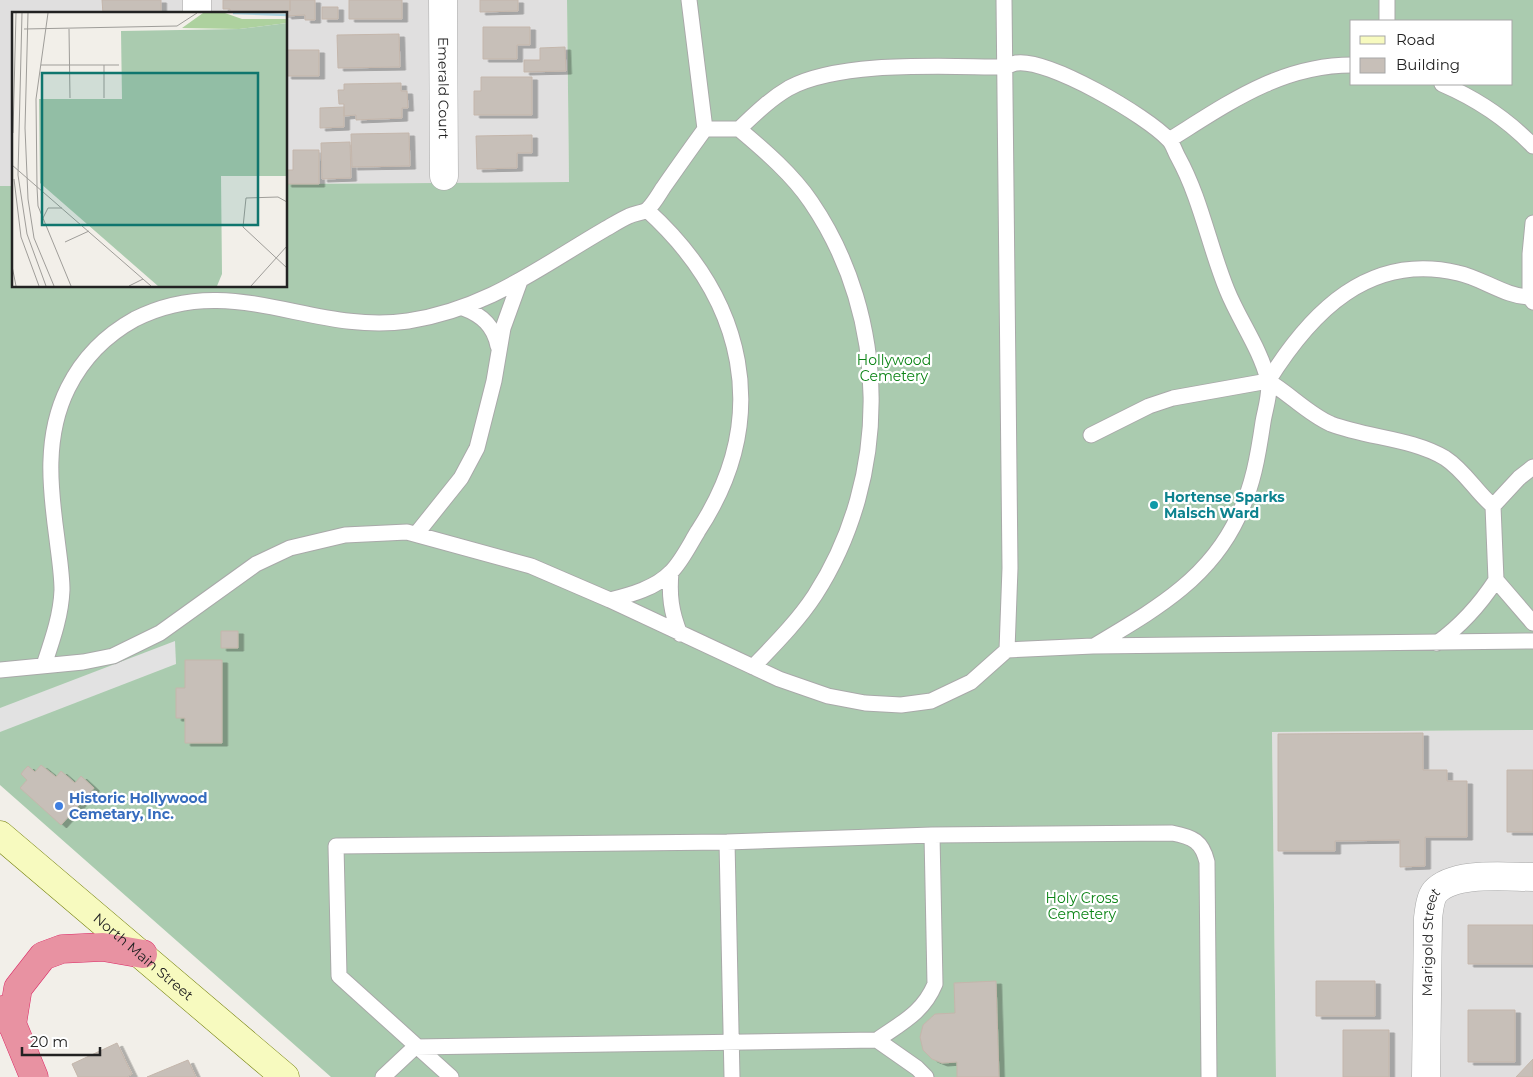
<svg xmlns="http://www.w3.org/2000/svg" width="1533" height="1077" font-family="Montserrat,sans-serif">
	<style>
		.residential { fill: #e0dfdf }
		.cemetery { fill: #aacbaf; fill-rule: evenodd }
		.parking { fill: #e2e2e2 }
		.building { fill: #c7bfb8; stroke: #c4b6ab; filter: url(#shadow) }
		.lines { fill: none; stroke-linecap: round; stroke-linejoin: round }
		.lane-casing { stroke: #a9a9a9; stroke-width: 17 }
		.street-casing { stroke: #a9a9a9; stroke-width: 29 }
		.secondary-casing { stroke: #707d05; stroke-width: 29 }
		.highway-casing { stroke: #dc2a67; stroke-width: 29 }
		.lane { stroke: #fff; stroke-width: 15 }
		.street { stroke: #fff; stroke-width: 28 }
		.secondary { stroke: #f7fabf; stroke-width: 28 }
		.highway { stroke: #e892a2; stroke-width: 28 }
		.culture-dot { fill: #0f9aa8; stroke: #fff; stroke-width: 2 }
		.shop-dot { fill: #3f7fe0; stroke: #fff; stroke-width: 2 }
		.labels { text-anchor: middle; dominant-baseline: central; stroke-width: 4.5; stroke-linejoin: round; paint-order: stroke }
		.street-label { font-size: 14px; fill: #222; stroke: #fff }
		.park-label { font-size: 14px; fill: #0c8416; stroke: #fff }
		.culture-label { font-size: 14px; font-weight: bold; fill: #0d838f; stroke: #fff; text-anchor: start }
		.shop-label { font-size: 14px; font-weight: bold; fill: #366cbe; stroke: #fff; text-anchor: start }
		.inset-river { fill: none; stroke: #aad3df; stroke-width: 2.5 }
		.inset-road { fill: none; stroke: #9f9d99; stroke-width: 1 }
		.view { fill: #0f766e; fill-opacity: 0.15; stroke: #0f766e; stroke-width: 2.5 }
		.inset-edge { fill: none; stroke: #222; stroke-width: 2.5 }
	</style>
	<defs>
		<filter id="shadow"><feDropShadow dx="5.5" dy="3" stdDeviation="0" flood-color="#0004"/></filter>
	</defs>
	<rect width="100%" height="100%" fill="#f2efe9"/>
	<!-- residential -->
	<path class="residential" d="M0 0H567L569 182 286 184V14H14V186H0Z
		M1533 730V1077H1276L1272 732Z"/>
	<!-- cemetery -->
	<path class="cemetery" d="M567 0H1533V730L1272 732 1276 1077H331L0 785V186H14V286H286V184L569 182ZM1352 21H1512V84H1352Z"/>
	<!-- parking -->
	<path class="parking" d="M175 641 176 664 0 732V708Z"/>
	<!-- building -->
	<path class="building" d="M102 0H161V14H103Z
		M223 0H290V11H282V14H230V9H223Z
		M290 0H315V20H305V15L286 16V14H282V11H290Z
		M349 0H402V19H349Z
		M480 0H518V11L480 12Z
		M322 7H338V19H322Z
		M483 27H530V45H517V59H483Z
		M399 34 400 67 338 68 337 35Z
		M565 47 566 71 524 72V60H540V48Z
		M286 50H319V76H286Z
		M481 77H532V115H474V91H481Z
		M401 83V91H407L408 108H402V118L356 120V115L344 116V104H339L338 90H344V84Z
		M344 107V127L320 128V108Z
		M409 133 410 166 352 167 351 134Z
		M532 135V153H517V168L477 169 476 136Z
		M350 142 351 178 322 179 321 143Z
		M293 150H319V184H286V170H293Z
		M221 631H238V648H221Z
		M185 660H222V743H185V718H176V688H185Z
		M1423 733V770H1447V781H1467V837H1425V866L1400 867V840L1335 841V851H1278V734Z
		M41 765 56 777 61 771 75 783 81 776 94 788 61 825 20 788 27 780 21 774 24 770 28 766 35 772Z
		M1507 770H1533V832H1507Z
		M1468 925H1533V964H1468Z
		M996 981 999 1077H957V1062L942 1063 932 1059 923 1050 920 1037 923 1025 935 1014 955 1013 954 983Z
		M1316 981H1375V1016H1316Z
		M1468 1010H1515V1062H1468Z
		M1343 1030H1389V1077H1343Z
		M117 1043 132 1074 127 1077H78L72 1064Z
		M1533 1059V1077H1516Z
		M188 1060 196 1077H147Z"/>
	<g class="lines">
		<!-- lane casing -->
		<g class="lane-casing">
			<path id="lane" d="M1004 0 1010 568 1007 650
				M1387 21V0
				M1442 84C1477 99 1507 119 1533 146
				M705 129H739C764 150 793 175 811 202 890 318 891 477 815 595 798 621 775 644 753 667
				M739 129C755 114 770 99 789 88 842 60 945 67 1005 67 1008 66 1012 64 1016 63 1048 58 1147 116 1169 140 1173 144 1175 152 1178 157 1201 199 1209 246 1227 290 1239 320 1260 348 1268 380 1271 393 1265 409 1263 422 1258 456 1253 486 1238 517 1208 581 1152 611 1094 646
				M1169 140C1227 104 1280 65 1352 65
				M1533 223 1530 254V297L1533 302
				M463 308C482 315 494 326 498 346
				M1268 381C1290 394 1308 414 1331 424 1368 438 1411 438 1445 458 1465 471 1476 492 1493 506L1496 580 1533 623
				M1091 435 1149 406 1173 398 1268 381C1311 312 1369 252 1458 273 1482 278 1506 297 1530 297
				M1493 506 1519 478 1533 467
				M417 533 461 478 477 448 494 381 503 328 520 281
				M671 572C669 595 671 612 680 634
				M610 600C630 595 656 588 671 572 682 561 690 544 698 531 773 417 745 299 647 210
				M1437 643C1462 625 1479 606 1496 580
				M44 665C52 641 61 616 62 590 62 574 59 556 57 539 50 488 44 436 68 388 83 358 106 335 135 319 232 270 311 335 408 321 486 309 537 269 602 231 611 226 620 220 629 216 635 213 644 213 648 209 654 203 659 194 663 188 677 168 691 148 705 129L689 0
				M0 670 83 662 113 656 160 633 256 564 290 548 345 535 407 532 531 566 610 600 779 679 828 696 865 703 901 705 931 701 971 682 1007 650 1093 646 1533 641
				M727 842 732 1077
				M877 1040 917 1068 926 1077
				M383 1077 415 1047 877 1040C901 1023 923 1013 935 984L932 835
				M451 1077 339 976 336 846 727 842 932 835 1172 833C1193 837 1202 841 1207 862L1209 1077"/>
		</g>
		<!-- street casing -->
		<g class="street-casing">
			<g id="street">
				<path d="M197 0V14"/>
				<path id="s1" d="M443 0 444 176"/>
				<path id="s2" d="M1426 1077 1428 918C1429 911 1430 898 1435 892 1454 871 1506 877 1533 877"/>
			</g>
		</g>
		<!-- secondary casing -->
		<g class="secondary-casing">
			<g id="secondary">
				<path id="s3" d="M0 835 285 1077"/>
			</g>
		</g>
		<!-- highway casing -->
		<g class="highway-casing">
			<path id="highway" d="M6 1009 34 1077
				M12 1025 18 988 43 956 62 949 103 947 143 954"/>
		</g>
		<!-- lane -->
		<use href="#lane" class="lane"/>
		<!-- street -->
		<use href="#street" class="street"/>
		<!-- secondary -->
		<use href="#secondary" class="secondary"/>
		<!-- highway -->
		<use href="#highway" class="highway"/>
	</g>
	<!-- markers -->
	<circle class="culture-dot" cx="1154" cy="505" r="5"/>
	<circle class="shop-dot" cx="59" cy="806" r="5"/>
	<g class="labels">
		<!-- street labels -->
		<g class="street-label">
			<text stroke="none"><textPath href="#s1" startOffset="88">Emerald Court</textPath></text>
			<text stroke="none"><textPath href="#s2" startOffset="135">Marigold Street</textPath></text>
			<text stroke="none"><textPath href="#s3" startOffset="188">North Main Street</textPath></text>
		</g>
		<!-- park labels -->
		<g class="park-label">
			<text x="894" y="360">Hollywood<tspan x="894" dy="16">Cemetery</tspan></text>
			<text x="1082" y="898">Holy Cross<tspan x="1082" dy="16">Cemetery</tspan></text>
		</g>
		<!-- culture labels -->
		<g class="culture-label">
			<text x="1164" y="497">Hortense Sparks<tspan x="1164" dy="16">Malsch Ward</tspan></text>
		</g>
		<!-- shop labels -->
		<g class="shop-label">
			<text x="69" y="798">Historic Hollywood<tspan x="69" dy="16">Cemetary, Inc.</tspan></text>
		</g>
	</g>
	<!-- overview -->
	<g transform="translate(12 12)">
		<rect width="275" height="275" fill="#f2efe9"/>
		<path d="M191 1H213L230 7H275V11L227 17 170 16Z" fill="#add19e"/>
		<path d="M275 11V164H209L210 262 205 274H146L28 171 27 87H110L109 19 227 17Z" fill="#aacbaf"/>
		<path class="inset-river" d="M221 1 275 3"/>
		<path class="inset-road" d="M10 1 6 163 15 222 34 274M16 1 13 116 16 187 22 226 42 274M12 17 165 14 185 1M57 17 58 86M29 53H107M92 53V86M1 121 4 1M0 153 139 274M2 167 9 225 27 274M25 175 24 87 36 1M25 175 26 194 59 274M275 190 266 185 234 186 231 215 275 256M31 206 36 196H50M53 230 77 219M0 254 4 274M117 274 131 267M239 274 275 234"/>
		<path class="view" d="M30 61H246V213H30Z"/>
		<rect width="275" height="275" class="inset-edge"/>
	</g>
	<!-- legend -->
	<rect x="1350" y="20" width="162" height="65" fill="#ffffff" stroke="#a7a7a7"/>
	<rect x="1360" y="36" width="25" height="8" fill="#f7fabf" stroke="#a7a7a7"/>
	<text x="1396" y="45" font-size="15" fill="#222222">Road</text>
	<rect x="1360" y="58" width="25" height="15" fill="#c7bfb8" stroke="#a7a7a7"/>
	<text x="1396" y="70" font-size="15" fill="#222222">Building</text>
	<!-- scale -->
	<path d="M22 1047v8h78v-8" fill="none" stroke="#222222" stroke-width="2.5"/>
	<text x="30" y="1047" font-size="15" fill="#222222" stroke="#ffffff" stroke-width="4" paint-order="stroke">20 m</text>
</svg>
